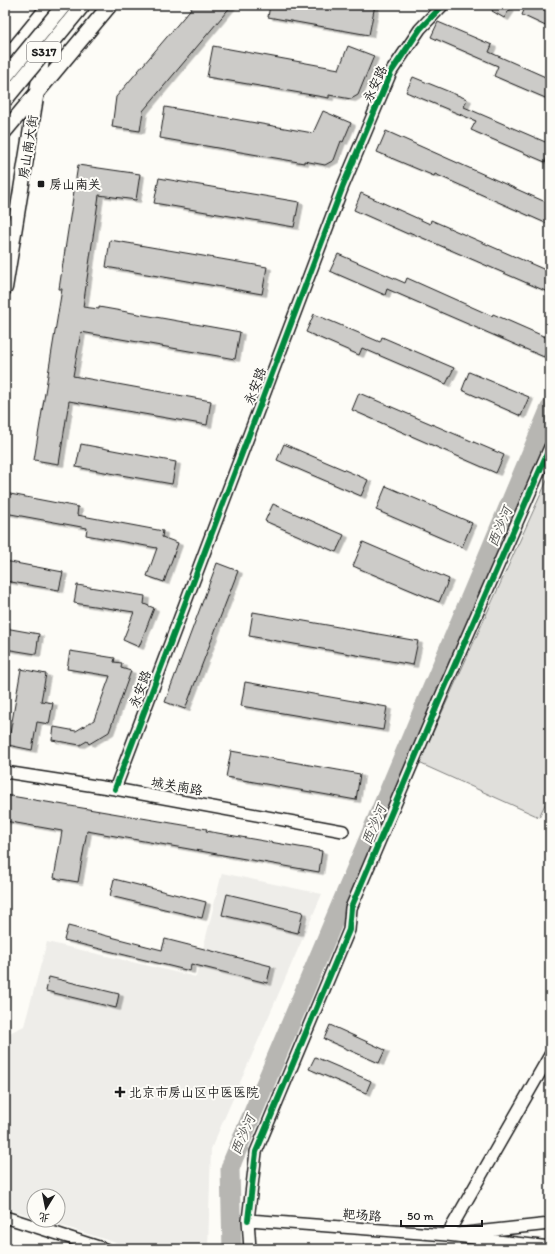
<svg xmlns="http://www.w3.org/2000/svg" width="555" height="1254" font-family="Itim,'LXGW WenKai TC',sans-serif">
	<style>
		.built { fill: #eeede9 }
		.green { fill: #e0dfdb; stroke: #7e7e7c }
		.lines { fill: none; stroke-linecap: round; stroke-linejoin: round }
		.river { stroke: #b7b6b2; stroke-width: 19 }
		.building { fill: #cccbc8; stroke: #1c1c1c; filter: url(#shadow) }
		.minor-casing { stroke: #1c1c1c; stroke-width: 14 }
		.major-casing { stroke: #1c1c1c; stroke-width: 17 }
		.minor { stroke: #fdfcf7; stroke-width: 11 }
		.major { stroke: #fdfcf7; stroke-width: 14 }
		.major-bridge-casing { stroke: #1c1c1c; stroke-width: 17; stroke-linecap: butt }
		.major-bridge { stroke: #fdfcf7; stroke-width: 14 }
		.cycleway-casing { stroke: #fdfcf7; stroke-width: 8 }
		.cycleway { stroke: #00873e; stroke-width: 6 }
		.poi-dot { fill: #1c1c1c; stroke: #fdfcf7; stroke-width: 1.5 }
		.labels { text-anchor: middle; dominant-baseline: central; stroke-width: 4; stroke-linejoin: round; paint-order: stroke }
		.shield { fill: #fdfcf7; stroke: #605f5e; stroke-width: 1 }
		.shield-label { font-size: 12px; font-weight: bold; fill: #1c1c1c }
		.street-label { font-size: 13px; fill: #1c1c1c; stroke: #fdfcf7 }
		.poi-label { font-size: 13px; fill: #1c1c1c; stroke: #fdfcf7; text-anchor: start }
		.water-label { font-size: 14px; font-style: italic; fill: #5a5a58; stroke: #fdfcf7 }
	</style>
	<defs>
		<filter id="shadow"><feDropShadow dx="4.5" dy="2.5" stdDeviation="0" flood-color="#0004"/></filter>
	</defs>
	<rect width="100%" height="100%" fill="#fdfcf7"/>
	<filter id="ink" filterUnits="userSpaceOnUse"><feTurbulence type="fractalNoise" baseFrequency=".025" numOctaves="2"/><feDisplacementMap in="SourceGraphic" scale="8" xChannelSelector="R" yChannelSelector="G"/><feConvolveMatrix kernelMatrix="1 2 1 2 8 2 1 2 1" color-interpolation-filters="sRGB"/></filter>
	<g filter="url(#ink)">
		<!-- built -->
		<path class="built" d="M222 873 322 894 211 1149 208 1249H135L44 1220H58V1196H34V1217L5 1208V1035L24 1026 47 942 196 977Z"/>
		<!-- green -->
		<path class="green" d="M550 474V794L539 817 419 763Z"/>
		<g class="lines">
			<!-- river -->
			<path class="river" d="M232 1249 230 1169 233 1160 550 408"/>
		</g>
		<!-- building -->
		<path class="building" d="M194 5H232L143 111 140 131 112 127 116 97Z
			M270 5H375L369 35 268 17Z
			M495 5H504L510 9 504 18 492 11Z
			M526 5H540L550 9V28L522 15Z
			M438 22 492 45 489 52 550 79V100L494 76 498 66 431 37Z
			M213 46 339 69 348 46 374 56 358 95 351 99 329 95V98L207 77Z
			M413 77 467 99 464 107 550 144V151L545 162 471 130 476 121 406 92Z
			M165 107 313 133 323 111 351 123 343 142 341 141 334 160 325 165 304 161V163L160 138Z
			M386 131 550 204V225L435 174 434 176 377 152Z
			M78 165 140 174 136 200 99 195 83 307 99 309V307L240 332 235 359 81 332 73 376 211 401 207 425 69 401 59 464 34 460 62 289H59Z
			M159 178 299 202 294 227 154 203Z
			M361 193 430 224 431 220 550 272V293L409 232 408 234 354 210Z
			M110 240 267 267 262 294 106 267Z
			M338 254 405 283 407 278 492 316 493 314 550 339V344L544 357 387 289 385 295 330 271Z
			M314 314 380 342 382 337 454 368 446 384 362 348 359 355 306 332Z
			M469 372 529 397 521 416 462 390Z
			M359 393 504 455 496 473 352 410Z
			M81 444 176 462 172 484 76 467Z
			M284 444 368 480 361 496 277 460Z
			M386 486 472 523 462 547 376 510Z
			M5 493 78 507 77 515 163 531 162 537 178 543 164 582 147 576 157 548 86 535 87 528 5 513Z
			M273 504 344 535 336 552 265 521Z
			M363 542 449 579 439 602 353 566Z
			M5 561 63 572 59 590 5 581Z
			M217 563 238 571 185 709 165 702Z
			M77 585 145 596 144 604 154 608 139 647 123 640 134 612 74 603Z
			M253 612 418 641 413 665 249 636Z
			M5 628 39 634 36 654 5 649Z
			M70 651 115 658 114 662 122 663 121 668 131 671 109 732 89 744 87 741 80 745 52 740 54 727 76 731 94 720 110 676 67 669Z
			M21 669 46 674 41 701 53 703 49 724 37 722 32 750 8 745Z
			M245 682 387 707 383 730 241 706Z
			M231 751 360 774 356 800 226 777Z
			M5 795 207 829 206 831 322 851 319 872 87 831 78 882 54 878 62 831 5 821Z
			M114 879 206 902 202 918 110 896Z
			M227 894 303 912 298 933 222 915Z
			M68 926 162 950 165 939 271 966 267 983 191 964 190 971 64 940Z
			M49 977 119 994 116 1008 46 991Z
			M330 1025 385 1050 379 1063 324 1039Z
			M315 1057 371 1081 366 1093 309 1069Z"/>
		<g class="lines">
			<!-- minor casing -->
			<g class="minor-casing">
				<path id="minor" d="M5 772 115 789 343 831
					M115 789 343 186 391 72 420 29 443 5
					M550 1055 447 1235 550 1247
					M5 1217 105 1249
					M248 1220 256 1152 349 930 351 908 442 694 550 447
					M250 1249 248 1220 447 1235 550 1224"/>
			</g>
			<!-- major casing -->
			<g class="major-casing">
				<path id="major" d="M5 60 50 5
					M5 131 110 5
					M5 288 51 5"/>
			</g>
			<!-- minor -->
			<use href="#minor" class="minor"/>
			<!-- major -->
			<use href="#major" class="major"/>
			<!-- major-bridge casing -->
			<g class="major-bridge-casing">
				<path id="major-bridge" d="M5 77 64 5
					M5 100 83 5"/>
			</g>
			<!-- major-bridge -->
			<use href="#major-bridge" class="major-bridge"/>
			<!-- cycleway casing -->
			<g class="cycleway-casing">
				<path id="cycleway" d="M115 789 343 186 391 72 420 29 443 5
					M248 1220 256 1152 349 930 351 908 442 694 550 447"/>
			</g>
			<!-- cycleway -->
			<use href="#cycleway" class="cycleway"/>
		</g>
	</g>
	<!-- markers -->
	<g class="poi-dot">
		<rect x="37" y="180" width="8" height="8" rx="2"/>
		<path d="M118 1086h4v4h4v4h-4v4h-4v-4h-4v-4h4z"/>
	</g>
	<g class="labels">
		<!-- shield labels -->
		<rect class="shield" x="27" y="42" width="34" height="20" rx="3"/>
		<g class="shield-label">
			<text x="44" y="52">S317</text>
		</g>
		<!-- street labels -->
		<g class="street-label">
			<text transform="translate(375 84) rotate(-65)">永安路</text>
			<text transform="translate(28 147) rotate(-81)">房山南大街</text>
			<text transform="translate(255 386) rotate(-69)">永安路</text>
			<text transform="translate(140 689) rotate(-69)">永安路</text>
			<text transform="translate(177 786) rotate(10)">城关南路</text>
			<text transform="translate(362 1215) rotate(4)">靶场路</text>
		</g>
		<!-- poi labels -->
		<g class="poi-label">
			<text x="49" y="184">房山南关</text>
			<text x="129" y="1092">北京市房山区中医医院</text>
		</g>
		<!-- water labels -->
		<g class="water-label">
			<text transform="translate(500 527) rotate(-67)">西沙河</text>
			<text transform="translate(374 825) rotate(-67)">西沙河</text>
			<text transform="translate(243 1135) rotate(-67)">西沙河</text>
		</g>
	</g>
	<!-- margin -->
	<rect width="555" height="1254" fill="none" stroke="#fdfcf7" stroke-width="20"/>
	<rect x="10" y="10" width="535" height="1234" fill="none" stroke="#1c1c1c" stroke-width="1.5" filter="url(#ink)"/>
	<!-- north arrow -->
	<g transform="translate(46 1208) rotate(190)"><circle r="19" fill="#fdfcf7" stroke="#a3a29f"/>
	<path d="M0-3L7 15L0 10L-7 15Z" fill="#1c1c1c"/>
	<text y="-6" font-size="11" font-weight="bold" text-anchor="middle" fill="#1c1c1c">北</text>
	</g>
	<!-- scale -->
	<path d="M401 1220v6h81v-6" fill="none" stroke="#1c1c1c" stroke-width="2"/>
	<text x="407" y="1220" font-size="12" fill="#1c1c1c" stroke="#fdfcf7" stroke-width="3" paint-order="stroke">50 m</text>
</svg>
